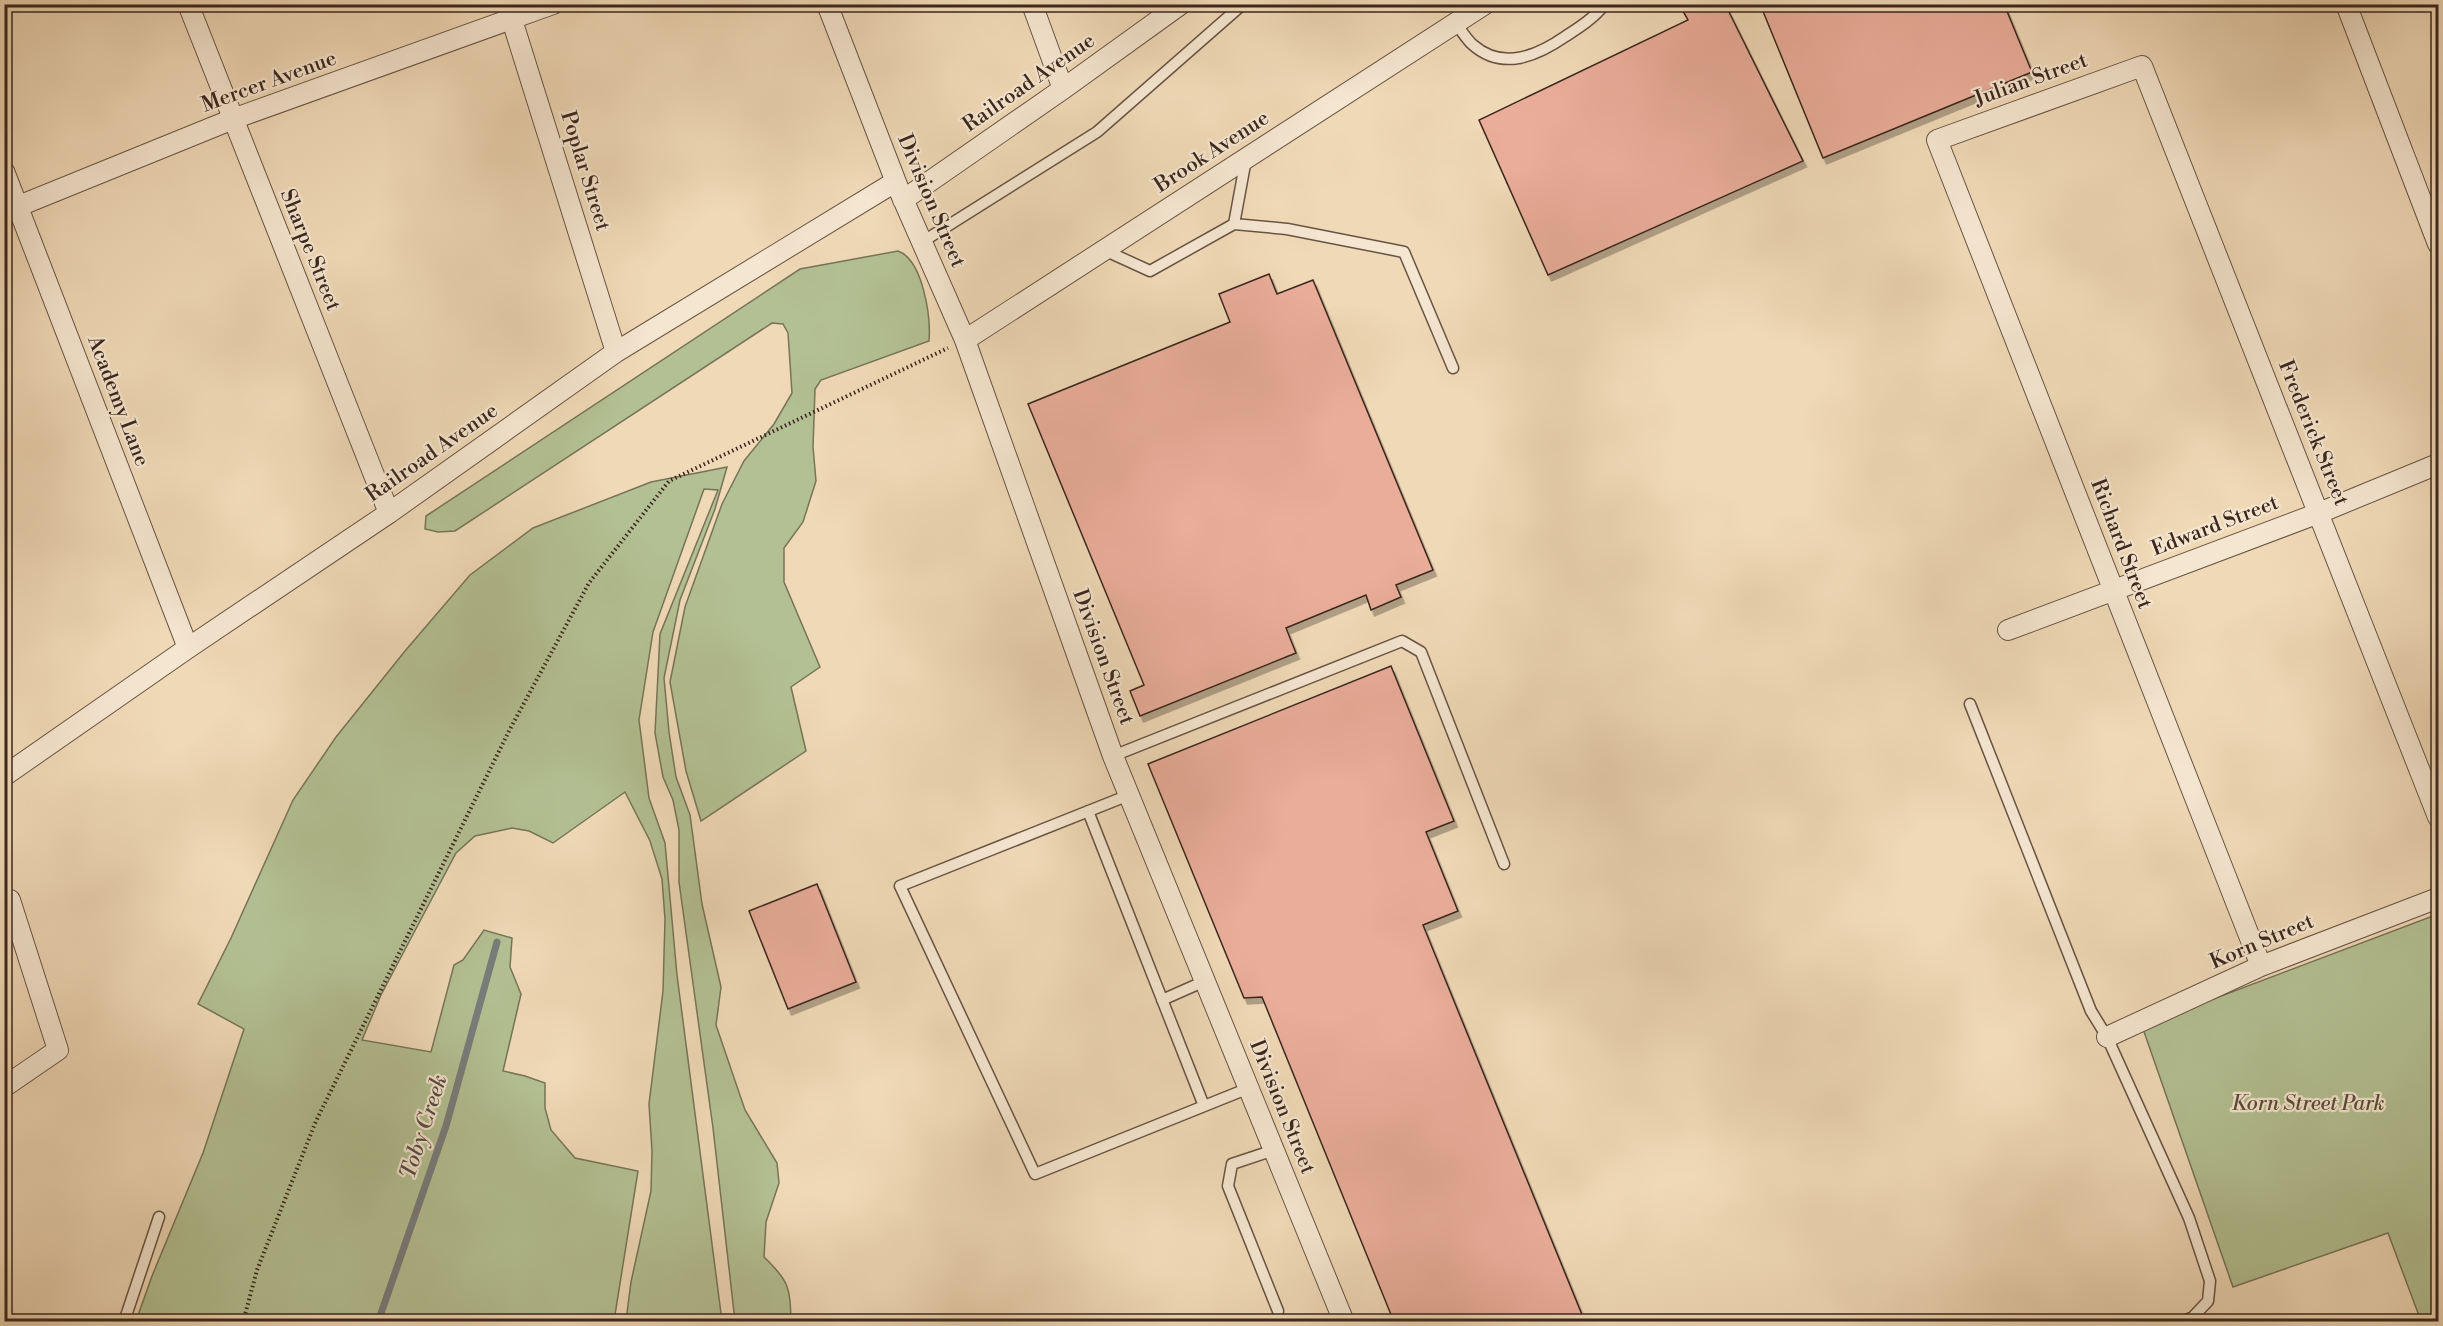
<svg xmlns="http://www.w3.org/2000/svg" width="2443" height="1326" font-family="'Libre Bodoni',serif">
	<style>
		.green { fill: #b3c093; stroke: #777458; stroke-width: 1.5 }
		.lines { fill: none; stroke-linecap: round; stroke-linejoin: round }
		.stream { stroke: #787d7b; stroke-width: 7 }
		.building { fill: #e9ad9a; stroke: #3b271e; stroke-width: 1.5; filter: url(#shadow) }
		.service-casing { stroke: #685444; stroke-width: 13 }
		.minor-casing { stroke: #685444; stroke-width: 22 }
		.path { stroke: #3b271e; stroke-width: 4; stroke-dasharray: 1.5 3; stroke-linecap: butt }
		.service { stroke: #f5e6d0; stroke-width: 10 }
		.minor { stroke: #f5e6d0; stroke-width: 20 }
		.labels { text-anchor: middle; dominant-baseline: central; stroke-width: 4.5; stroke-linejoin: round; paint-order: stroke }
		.street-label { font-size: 21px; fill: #3b271e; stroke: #f5e6d0 }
		.park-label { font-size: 21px; font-style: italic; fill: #594d3b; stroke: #f5e6d0 }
		.water-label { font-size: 22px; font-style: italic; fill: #544b45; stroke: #f5e6d0 }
	</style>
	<defs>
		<filter id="shadow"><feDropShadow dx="3.5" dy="6" stdDeviation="0" flood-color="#0004"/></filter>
	</defs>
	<rect width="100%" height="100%" fill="#f0d9b7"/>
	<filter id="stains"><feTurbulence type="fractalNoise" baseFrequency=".00333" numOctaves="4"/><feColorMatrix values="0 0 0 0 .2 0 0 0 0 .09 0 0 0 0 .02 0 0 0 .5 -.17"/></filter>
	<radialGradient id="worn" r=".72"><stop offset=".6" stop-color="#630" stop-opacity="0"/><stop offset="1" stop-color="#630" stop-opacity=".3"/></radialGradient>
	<!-- green -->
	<path class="green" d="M898 251C923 260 931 317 929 341L821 380 815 389 813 447 816 481 803 522 784 548V582L820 667 791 687 806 751 701 821 686 771 670 682 685 607 722 504 744 461 774 424 792 393 788 333 783 324 772 323 455 531 438 532 425 529 426 516 800 269Z
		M727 467 715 509 680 600 664 678 669 732 676 777 690 815 702 904 721 987 716 1025 745 1110 777 1163 779 1183 766 1222 764 1257C789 1281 790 1287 791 1321H735L713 1128 679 882V830L673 800 663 777 655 733 660 634 718 490 704 489 653 632 639 720 649 798 665 843 677 975 722 1321H626L631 1282 651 1191 652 1151 649 1104 663 991 665 919 662 879 650 841 625 792 553 843 529 831 512 828 475 836 456 853 381 995 362 1040 431 1052 454 965 463 960 484 930 512 938 510 967 521 994 503 1071 525 1076 545 1083V1108L551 1130 575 1158 638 1171 614 1321H136L152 1276 203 1153 244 1029 198 1004 231 938 293 800 336 737 405 651 470 575 533 528 651 482Z
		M2438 914V1321H2421L2388 1233 2233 1287 2142 1026Z"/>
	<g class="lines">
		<!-- stream -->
		<path class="stream" d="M378 1322 446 1126 497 942"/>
	</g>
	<!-- building -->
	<path class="building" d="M1679 4H1725L1803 161 1548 275 1479 120 1688 20Z
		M1760 4H2004L2032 72 1823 158Z
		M1269 274 1277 294 1313 280 1433 570 1396 585 1401 597 1371 610 1366 595 1286 628 1296 653 1140 716 1130 691 1144 685 1028 404 1230 322 1219 294Z
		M1391 666 1454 821 1426 832 1458 911 1423 925 1585 1322H1394L1262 997 1244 998 1148 764Z
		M817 884 856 982 788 1009 749 911Z"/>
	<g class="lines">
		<!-- service casing -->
		<g class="service-casing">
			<path id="service" d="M1456 23C1461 30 1466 39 1473 45 1503 71 1537 56 1566 36 1580 27 1594 18 1605 4
				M1246 159 1234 224 1287 229 1404 252 1453 368
				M922 242 1097 132 1243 4
				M1104 250 1150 271 1234 224
				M1970 704 2091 1011 2107 1037 2189 1218 2210 1281 2208 1301 2193 1317 2182 1322
				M1113 756 1402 641 1421 652 1504 864
				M1129 795 900 886 1035 1174 1249 1088
				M1088 811 1204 1106
				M1162 1000 1205 981
				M1274 1150 1232 1164 1228 1186 1278 1311
				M124 1322 159 1217"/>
		</g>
		<!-- minor casing -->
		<g class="minor-casing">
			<path id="minor" d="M188 4 389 513
				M507 4 616 352
				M827 4 899 190 965 340 1113 756 1344 1322
				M1032 4 1063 89
				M2346 4 2438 244
				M4 171 188 648
				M903 200 1063 89 1181 4
				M4 212 233 119 553 4
				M965 340 1485 4
				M2008 630 2319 513 2438 464
				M4 776 188 648 389 513 616 352 895 182
				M2261 966 1937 140 2142 66 2438 817
				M2107 1037 2261 966 2438 898
				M4 1087 58 1050 10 900"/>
		</g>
		<!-- path -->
		<path class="path" d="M243 1322 257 1270 316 1121 510 729 589 583 669 481 948 348"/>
		<!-- service -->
		<use href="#service" class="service"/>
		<!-- minor -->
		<use href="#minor" class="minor"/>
	</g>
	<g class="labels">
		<!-- street labels -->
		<g class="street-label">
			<text transform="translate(2031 80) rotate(-20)">Julian Street</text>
			<text transform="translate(269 82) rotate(-20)">Mercer Avenue</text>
			<text transform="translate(1029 83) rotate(-35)">Railroad Avenue</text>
			<text transform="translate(1212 152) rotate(-33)">Brook Avenue</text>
			<text transform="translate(585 171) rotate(73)">Poplar Street</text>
			<text transform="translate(931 201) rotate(67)">Division Street</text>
			<text transform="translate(310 250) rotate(68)">Sharpe Street</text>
			<text transform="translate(118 401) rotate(69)">Academy Lane</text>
			<text transform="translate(2313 433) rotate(68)">Frederick Street</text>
			<text transform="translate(432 453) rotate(-35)">Railroad Avenue</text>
			<text transform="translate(2215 526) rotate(-21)">Edward Street</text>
			<text transform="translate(2121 544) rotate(69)">Richard Street</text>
			<text transform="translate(1103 657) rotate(70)">Division Street</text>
			<text transform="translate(2262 942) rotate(-23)">Korn Street</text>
			<text transform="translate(1282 1107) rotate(68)">Division Street</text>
		</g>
		<!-- park labels -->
		<g class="park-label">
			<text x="2308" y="1104">Korn Street Park</text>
		</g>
		<!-- water labels -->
		<g class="water-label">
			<text transform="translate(424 1127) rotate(-72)">Toby Creek</text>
		</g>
	</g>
	<!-- margin -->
	<rect width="2443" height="1326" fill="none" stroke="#f0d9b7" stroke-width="24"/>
	<rect x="6" y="6" width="2431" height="1314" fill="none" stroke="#3b271e" stroke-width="3"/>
	<rect x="12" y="12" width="2419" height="1302" fill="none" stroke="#3b271e" stroke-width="1.5"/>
	<rect width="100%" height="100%" filter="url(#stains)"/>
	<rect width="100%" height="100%" fill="url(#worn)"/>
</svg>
